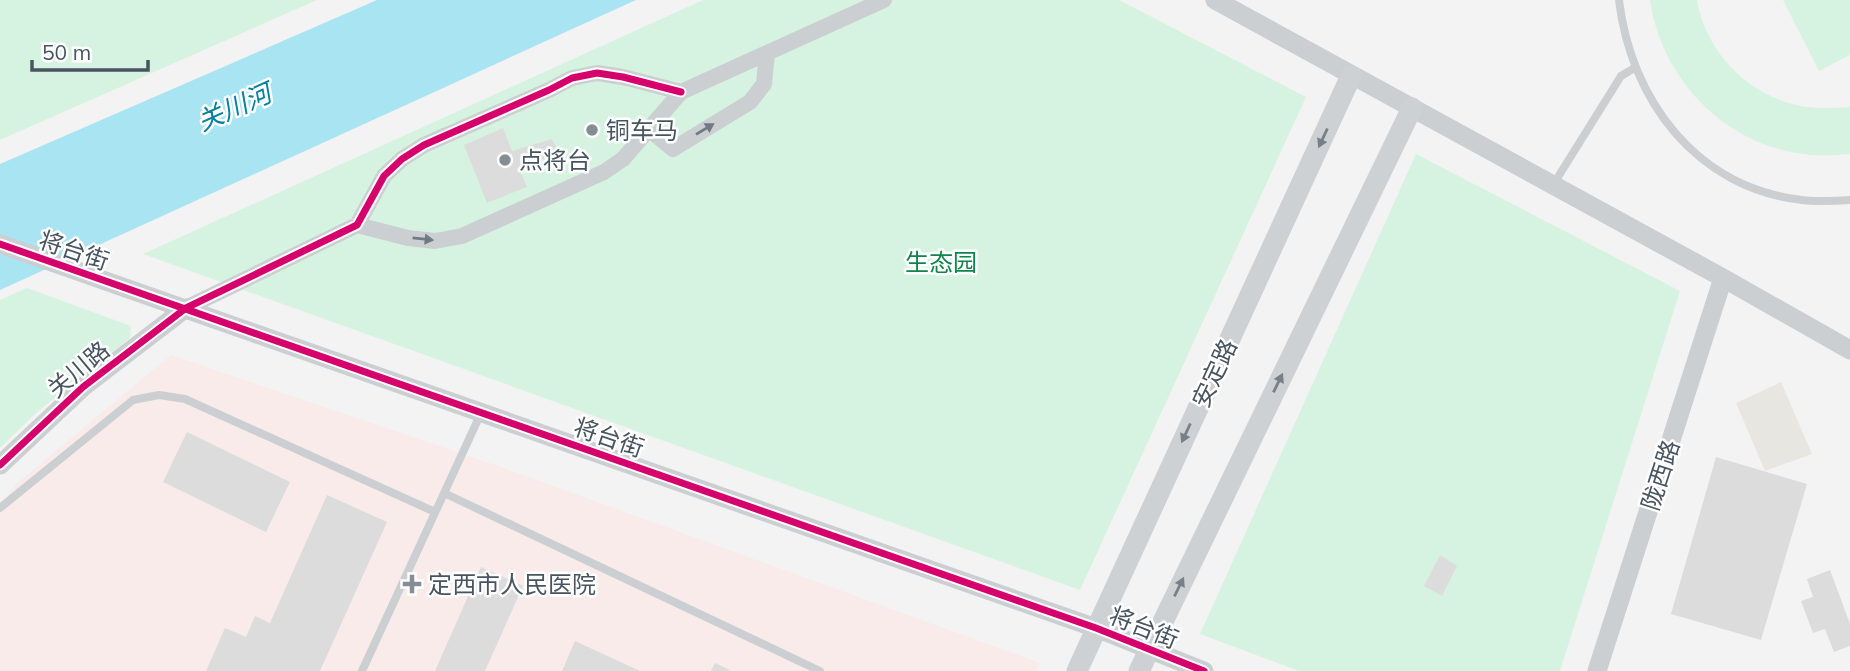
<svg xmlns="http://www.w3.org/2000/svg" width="1850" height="671" font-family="Mulish,'Noto Sans SC',sans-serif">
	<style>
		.commercial { fill: #e7e6e1 }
		.medical { fill: #f8ebea }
		.green { fill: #d6f3e1 }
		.water { fill: #a9e4f3 }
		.building { fill: #dcdcdd }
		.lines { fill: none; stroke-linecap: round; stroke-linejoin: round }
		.service { stroke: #cccfd2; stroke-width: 8 }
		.minor { stroke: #cccfd2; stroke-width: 16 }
		.tertiary { stroke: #cccfd2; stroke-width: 19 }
		.secondary { stroke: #ced1d4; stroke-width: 21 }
		.cycleway-casing { stroke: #fff; stroke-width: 11 }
		.cycleway { stroke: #d6006c; stroke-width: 7 }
		.oneway { fill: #707a83 }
		.oneway2 { fill: #778089 }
		.poi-dot { fill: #848c94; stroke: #fff; stroke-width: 2.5 }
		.labels { text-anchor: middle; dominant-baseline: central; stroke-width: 5; stroke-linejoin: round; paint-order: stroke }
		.poi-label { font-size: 24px; fill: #485561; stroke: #fff; text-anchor: start }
		.street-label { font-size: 24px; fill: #485561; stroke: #fff }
		.park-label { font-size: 24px; fill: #10854b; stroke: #fff }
		.water-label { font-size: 26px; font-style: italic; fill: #0380a2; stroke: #fff }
	</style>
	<rect width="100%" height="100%" fill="#f3f3f3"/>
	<!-- commercial -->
	<path class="commercial" d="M1781 382 1812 454 1765 471 1736 403Z"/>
	<!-- medical -->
	<path class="medical" d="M171 355 501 467 1040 663 1036 671H0V506L16 484Z"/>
	<!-- green -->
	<path class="green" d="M0 0H317L0 140Z
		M703 0H1119L1306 97 1080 590 143 254Z
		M1650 0H1697C1706 53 1749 96 1801 106 1817 109 1834 108 1850 107V154C1837 155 1825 156 1812 155 1728 148 1662 82 1650 0Z
		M1783 0H1850V55L1819 71Z
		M1416 154 1680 291 1560 671H1299L1200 634Z
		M27 288 131 326 130 338 36 413 0 448V300Z"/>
	<!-- water -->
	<path class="water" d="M377 0H636L0 290V164Z"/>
	<!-- building -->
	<path class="building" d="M503 128 512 151 552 139 560 154 518 167 527 187 487 203 464 145Z
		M187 432 290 482 266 532 163 482Z
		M1716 457 1807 484 1761 640 1671 614Z
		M327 495 387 522 320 671H206L225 628 246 637 255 616 270 623Z
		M1440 555 1457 566 1442 596 1424 586Z
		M481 567 523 586 485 671H435Z
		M1830 570 1850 624V646L1834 652 1825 629 1813 633 1801 601 1813 597 1807 579Z
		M575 641 640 671H562Z
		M715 663 732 671H711Z"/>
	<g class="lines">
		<!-- service -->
		<path class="service" d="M1619 0C1631 101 1697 188 1802 200 1818 202 1834 201 1850 200
			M1553 185 1621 76 1636 67
			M444 493 820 671
			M0 508 133 400 159 395 185 399 435 512
			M362 671 481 413"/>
		<!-- minor -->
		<path class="minor" d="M649 129 673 149 750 102 764 84 767 53
			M357 225 408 238 435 241 462 236 604 172 623 159 681 92 884 0
			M186 308 357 225 384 176 402 159 424 145 549 90 572 78 597 73 623 77 681 92"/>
		<!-- tertiary -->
		<path class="tertiary" d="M1215 0 1723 278 1850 350
			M0 244 1096 628 1204 671
			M0 465 83 387 186 308
			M1597 671 1723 278"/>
		<!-- secondary -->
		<path class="secondary" d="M1077 671 1351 76
			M1139 671 1412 108"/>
		<!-- cycleway casing -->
		<g class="cycleway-casing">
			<path id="cycleway" d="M0 244 1096 628 1204 671
				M0 465 83 387 186 308 357 225 384 176 402 159 424 145 549 90 572 78 597 73 623 77 681 92"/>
		</g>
		<!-- cycleway -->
		<use href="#cycleway" class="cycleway"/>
	</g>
	<!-- one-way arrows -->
	<defs><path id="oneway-solid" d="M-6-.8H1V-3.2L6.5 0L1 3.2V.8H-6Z" transform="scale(1.75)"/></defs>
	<g class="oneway">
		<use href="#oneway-solid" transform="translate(705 129) rotate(-31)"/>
		<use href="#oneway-solid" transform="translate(423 239) rotate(6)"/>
	</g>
	<g class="oneway2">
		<use href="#oneway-solid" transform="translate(1323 138) rotate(115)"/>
		<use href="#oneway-solid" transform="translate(1278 383) rotate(-64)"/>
		<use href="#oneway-solid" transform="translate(1186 433) rotate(115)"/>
		<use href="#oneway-solid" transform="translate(1179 587) rotate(-64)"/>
	</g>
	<!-- markers -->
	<g class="poi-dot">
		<circle cx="592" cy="130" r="7"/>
		<circle cx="505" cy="160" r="7"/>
		<path d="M408.5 573.5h7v7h7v7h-7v7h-7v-7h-7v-7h7z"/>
	</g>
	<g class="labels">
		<!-- poi labels -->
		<g class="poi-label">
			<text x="606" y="130">铜车马</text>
			<text x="519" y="160">点将台</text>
			<text x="428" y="584">定西市人民医院</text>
		</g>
		<!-- street labels -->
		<g class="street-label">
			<text transform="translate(74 250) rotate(19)">将台街</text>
			<text transform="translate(78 369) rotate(-40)">关川路</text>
			<text transform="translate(1214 373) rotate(-65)">安定路</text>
			<text transform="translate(609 437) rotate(19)">将台街</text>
			<text transform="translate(1660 475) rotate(-72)">陇西路</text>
			<text transform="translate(1144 627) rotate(22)">将台街</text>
		</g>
		<!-- park labels -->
		<g class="park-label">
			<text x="941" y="262">生态园</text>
		</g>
		<!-- water labels -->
		<g class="water-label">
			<text transform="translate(234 107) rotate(-24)">关川河</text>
		</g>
	</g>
	<!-- scale -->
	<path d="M32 60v10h116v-10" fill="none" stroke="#485561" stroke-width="3.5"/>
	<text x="42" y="60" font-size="21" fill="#485561" stroke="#ffffff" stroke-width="5" paint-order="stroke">50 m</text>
</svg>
